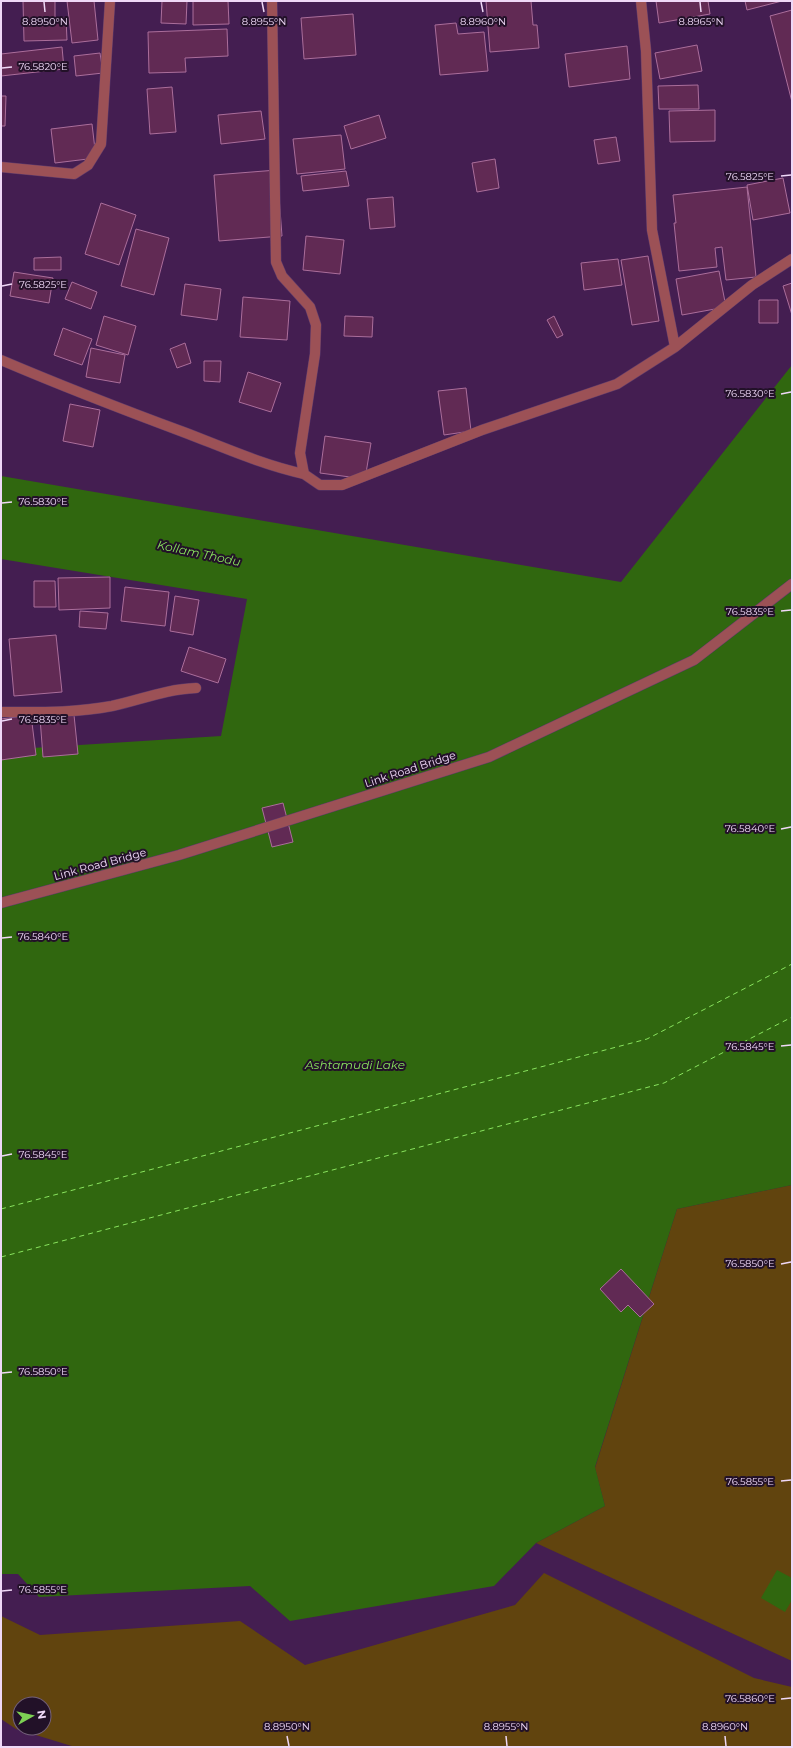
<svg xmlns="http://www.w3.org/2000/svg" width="793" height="1748" font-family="Montserrat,sans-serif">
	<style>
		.green { fill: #61440e; fill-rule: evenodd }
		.water { fill: #30670f }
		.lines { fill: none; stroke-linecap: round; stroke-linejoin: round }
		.ferry { stroke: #89e45e; stroke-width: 1; stroke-dasharray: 5 4; stroke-linecap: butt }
		.building { fill: #612a54; stroke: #ab6e9b }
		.minor-casing { stroke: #5f3c6c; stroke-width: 11 }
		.minor { stroke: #9c5156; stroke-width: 10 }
		.ticks { fill: none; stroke: #efd8f7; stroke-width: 1.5 }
		.labels { text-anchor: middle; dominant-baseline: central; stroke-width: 4; stroke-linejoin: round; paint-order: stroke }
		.street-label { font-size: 11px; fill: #efd8f7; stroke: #221128 }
		.water-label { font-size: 12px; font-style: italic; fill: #89e45e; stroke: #221128 }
		.ticks-label { font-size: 10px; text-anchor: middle; fill: #efd8f7; stroke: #221128; stroke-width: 4; stroke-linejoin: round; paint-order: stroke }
	</style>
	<rect width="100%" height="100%" fill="#441e51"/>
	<!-- green -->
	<path class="green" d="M792 1185V1661L536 1543 605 1506 595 1468 677 1209Z
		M544 1573 754 1678 792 1687V1747H75L16 1729 1 1719V1616L40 1635 240 1621 305 1665 515 1605ZM20 1704H44V1728H20Z"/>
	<!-- water -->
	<path class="water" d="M792 365V1185L677 1209 595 1467 605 1506 536 1543 494 1586 290 1621 250 1586 39 1597 18 1574H1V750L221 736 247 599 1 559V476L621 582Z
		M777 1570 792 1578V1600L785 1612 761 1598Z"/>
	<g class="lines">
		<!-- ferry -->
		<path class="ferry" d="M1 1209 647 1039 792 964
			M1 1257 664 1083 792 1017"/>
	</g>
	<!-- building -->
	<path class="building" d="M23 1H55V18H66L67 40 24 41Z
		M67 1H94L98 40 72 43Z
		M162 1H187L186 24 161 23Z
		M193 1H228L229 24 193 25Z
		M486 1H531L533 25H537L539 48 490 52Z
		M656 1H708L710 14 659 23Z
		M745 1H782L747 10Z
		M792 10V102L770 16Z
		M353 14 356 55 304 59 301 18Z
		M456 23 458 34 484 32 488 71 440 75 435 25Z
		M227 29 228 56 185 58 186 72 149 73 148 32Z
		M697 45 702 71 660 79 655 53Z
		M627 46 630 79 569 87 565 54Z
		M62 47 64 69 1 76V54Z
		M100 53 103 73 76 76 74 56Z
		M698 85 699 109H659L658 86Z
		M172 87 176 132 150 134 147 89Z
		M1 96H6L5 126H1Z
		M715 110V141L670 142 669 111Z
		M261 111 265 139 221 144 218 115Z
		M379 115 386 138 351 149 344 126Z
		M92 124 96 158 55 163 51 129Z
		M341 135 345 169 297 174 293 139Z
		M616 137 620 161 598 164 594 140Z
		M495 159 499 188 477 192 472 163Z
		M277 170 282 236 219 241 214 175Z
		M346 171 349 186 303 191 301 176Z
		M783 178 790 213 753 220 747 185Z
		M747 187 756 277 726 280 722 247 715 248 717 267 679 271 674 223H676L673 195Z
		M393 197 395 227 370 229 367 199Z
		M101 203 136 215 119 265 85 254Z
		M136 229 169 238 154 295 121 286Z
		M306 236 344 240 340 274 303 270Z
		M648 256 659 321 632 325 621 260Z
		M61 257V270H34V258Z
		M618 259 622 285 584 290 581 263Z
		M719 271 726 307 682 315 676 279Z
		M14 272 53 278 49 303 10 296Z
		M72 282 97 292 91 309 65 299Z
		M792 283V315L783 286Z
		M185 284 221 289 217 320 181 315Z
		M243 297 290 301 287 340 240 337Z
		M759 300H778V323H759Z
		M104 316 136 326 128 355 96 345Z
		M345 316 373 317 372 337 344 336Z
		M554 316 563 335 557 338 547 320Z
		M63 328 92 339 82 365 54 355Z
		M185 343 191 363 177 368 170 349Z
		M91 348 125 355 120 383 86 377Z
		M204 361H221L220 382 204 381Z
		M248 372 281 383 271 412 239 402Z
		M466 388 471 431 444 435 438 391Z
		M70 404 100 410 93 447 63 441Z
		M325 436 371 443 365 479 320 473Z
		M110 577V608L59 610 58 578Z
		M34 581H55L56 607H34Z
		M125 587 169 592 165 626 121 621Z
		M175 596 199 600 193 635 170 631Z
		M80 611 108 613 106 629 79 627Z
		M56 635 62 692 14 696 9 639Z
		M189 647 226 659 218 683 181 671Z
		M31 715 36 755 1 760V719Z
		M74 715 78 754 43 757 40 718Z
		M283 803 293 842 272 847 262 808Z
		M621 1269 654 1304 640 1317 628 1305 621 1312 600 1289Z"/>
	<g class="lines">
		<!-- minor casing -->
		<g class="minor-casing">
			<path id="minor" d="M272 1 276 262 282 276 310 307 316 325 315 354 300 453 304 474 320 485H342L482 430 617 384 675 347 752 285 792 259
				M641 1 646 51 652 230 675 347
				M1 167 74 174 88 165 101 144 110 1
				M1 360C62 386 124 410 186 433 225 448 263 465 304 474
				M1 712C38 712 75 713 112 706 140 700 166 689 196 688
				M1 903 179 855 489 757 694 660 792 584"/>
		</g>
		<!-- minor -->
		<use href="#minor" class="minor"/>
	</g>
	<!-- ticks -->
	<path class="ticks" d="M44 2 45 12M262 2 264 12M481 2 483 12M700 2 701 12M2 68 12 67M781 176 791 175M2 286 12 284M781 394 791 392M2 503 12 502M781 611 791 610M2 721 12 719M781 829 791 827M2 938 12 937M781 1046 791 1045M2 1156 12 1154M781 1264 791 1262M2 1373 12 1372M781 1481 791 1480M2 1591 12 1590M781 1699 791 1698M287 1736 289 1746M506 1736 507 1746M725 1736 726 1746"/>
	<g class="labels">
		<!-- street labels -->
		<g class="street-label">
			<text transform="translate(410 769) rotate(-18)">Link Road Bridge</text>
			<text transform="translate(100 864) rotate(-15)">Link Road Bridge</text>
		</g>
		<!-- water labels -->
		<g class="water-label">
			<text transform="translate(199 553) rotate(12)">Kollam Thodu</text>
			<text x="355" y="1064">Ashtamudi Lake</text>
		</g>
	</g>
	<g class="ticks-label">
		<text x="45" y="25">8.8950°N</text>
		<text x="264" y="25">8.8955°N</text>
		<text x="483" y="25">8.8960°N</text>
		<text x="701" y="25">8.8965°N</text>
		<text x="43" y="70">76.5820°E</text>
		<text x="750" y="180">76.5825°E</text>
		<text x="43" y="288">76.5825°E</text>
		<text x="750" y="397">76.5830°E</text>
		<text x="43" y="505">76.5830°E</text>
		<text x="750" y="615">76.5835°E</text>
		<text x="43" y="723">76.5835°E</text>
		<text x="750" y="832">76.5840°E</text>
		<text x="43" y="940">76.5840°E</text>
		<text x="750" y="1050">76.5845°E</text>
		<text x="43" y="1158">76.5845°E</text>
		<text x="750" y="1267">76.5850°E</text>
		<text x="43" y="1375">76.5850°E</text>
		<text x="750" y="1485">76.5855°E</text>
		<text x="43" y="1593">76.5855°E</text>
		<text x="750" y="1702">76.5860°E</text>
		<text x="287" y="1730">8.8950°N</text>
		<text x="506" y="1730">8.8955°N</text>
		<text x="725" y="1730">8.8960°N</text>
	</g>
	<!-- border -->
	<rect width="793" height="1748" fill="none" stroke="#efd8f7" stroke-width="4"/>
	<!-- north arrow -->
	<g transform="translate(32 1716) rotate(82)"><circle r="19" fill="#221128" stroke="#74617b"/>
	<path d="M0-3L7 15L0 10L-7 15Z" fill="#7dd154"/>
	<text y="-6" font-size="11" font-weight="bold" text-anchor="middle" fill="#efd8f7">N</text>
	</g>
</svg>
